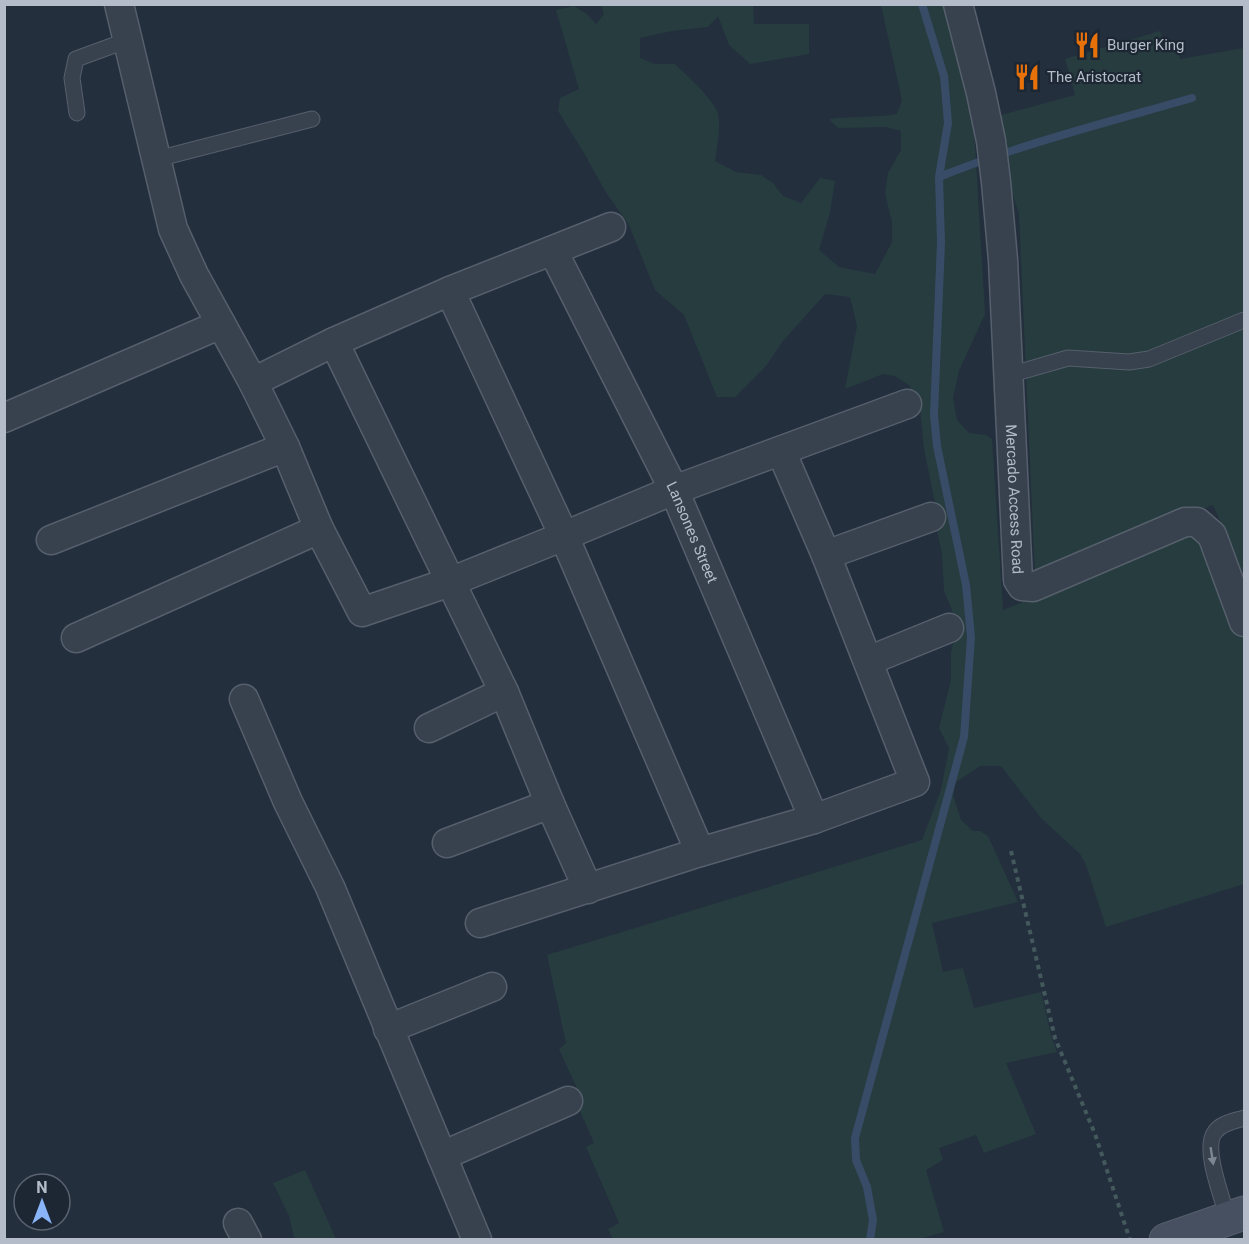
<svg xmlns="http://www.w3.org/2000/svg" width="1249" height="1244" font-family="Roboto,sans-serif">
	<style>
		.green { fill: #263c3f }
		.lines { fill: none; stroke-linecap: round; stroke-linejoin: round }
		.stream { stroke: #394c67; stroke-width: 8 }
		.service-casing { stroke: #565f6c; stroke-width: 17 }
		.minor-casing { stroke: #565f6c; stroke-width: 31 }
		.secondary-casing { stroke: #565f6c; stroke-width: 35 }
		.path { stroke: #44595c; stroke-width: 4; stroke-dasharray: 4.5 4.5; stroke-linecap: butt }
		.service { stroke: #38414e; stroke-width: 15 }
		.minor { stroke: #38414e; stroke-width: 28 }
		.secondary { stroke: #465061; stroke-width: 33 }
		.oneway { fill: #7c8592 }
		.labels { text-anchor: middle; dominant-baseline: central; stroke-width: 4.5; stroke-linejoin: round; paint-order: stroke }
		.poi-label { font-size: 15px; fill: #b4bcc9; stroke: #1d2633; text-anchor: start }
		.street-label { font-size: 15px; fill: #b4bcc9; stroke: #1d2633 }
	</style>
	<rect width="100%" height="100%" fill="#242f3e"/>
	<!-- green -->
	<path class="green" d="M601 5H753L754 24H809V54L750 64 729 45 718 16 708 27 672 31 640 38V58L655 64H675C686 75 714 99 718 114 721 128 717 147 715 161L736 172 761 175 773 183 783 196 801 203 820 178 835 181 830 212 819 250 839 267 875 274 892 242V222L885 194 888 173 901 150V131L886 127 838 128 829 119C852 116 874 118 897 114L902 100 881 5H944L974 128 985 314 959 371 953 398 957 420 969 433 986 435 992 439 1003 610 1221 523 1213 505 1035 577 1019 214 1005 171 994 117 1075 95 1065 59 1160 31 1165 49 1176 46 1180 59 1244 48V884L1106 927 1086 865 1080 854 1041 818 1001 766H980L956 782 953 795 961 820 973 831H980L988 836 1018 902 932 923 943 972 963 968 974 1008 1041 992 1051 1035 1057 1052 1006 1063 1036 1134 984 1153 976 1135 939 1148 943 1160 926 1170 944 1232 920 1239H613L608 1229 619 1223 586 1147 594 1143 580 1111 581 1097 559 1049 566 1043 547 955 922 840 941 790 949 748 939 728 951 680V652L956 634 952 610 944 591 942 554 936 526 939 522 924 449 920 409 909 385 895 376 883 374 845 389 857 326 850 297 825 294 783 341 766 366 735 397H717L684 315 655 290 629 225 605 191 584 153 558 111 560 98 579 89 556 10 574 6 587 14 596 24 604 14Z
		M305 1170 336 1239H295L294 1237 289 1216 273 1183Z"/>
	<g class="lines">
		<!-- stream -->
		<path class="stream" d="M939 177C1021 144 1108 122 1192 98
			M870 1240 873 1220 867 1187 856 1160 855 1138 964 737 971 637 966 585 937 446 934 415 941 242 939 177 948 123 944 76 922 4"/>
		<!-- service casing -->
		<g class="service-casing">
			<path id="service" d="M77 113 72 78 76 59 128 40
				M157 159 312 119
				M1009 375 1068 358 1129 362 1149 359 1244 320
				M1228 1219C1223 1199 1202 1148 1215 1132 1221 1123 1235 1121 1244 1118"/>
		</g>
		<!-- minor casing -->
		<g class="minor-casing">
			<g id="minor">
				<path d="M119 4 173 229 194 275 253 382 285 447 319 529 362 612 450 582 564 536 674 490 907 404"/>
				<path id="s1" d="M958 4 981 93 991 141 996 182 1003 260 1018 580 1022 586 1033 587 1185 522H1197L1212 535 1244 622"/>
				<path id="s2" d="M553 251 674 490 814 819"/>
				<path d="M450 291 564 536 700 852"/>
				<path d="M334 342 504 692 550 804 588 889"/>
				<path d="M253 382 334 342 450 291 611 227"/>
				<path d="M4 418 221 324"/>
				<path d="M51 540 285 447"/>
				<path d="M826 555 931 517"/>
				<path d="M76 638 319 529"/>
				<path d="M868 661 949 628"/>
				<path d="M244 699 288 802 330 887 477 1240"/>
				<path d="M429 728 504 692"/>
				<path d="M447 843 550 804"/>
				<path d="M480 923 700 852 814 819 915 782 826 555 781 451"/>
				<path d="M388 1029 492 987"/>
				<path d="M442 1156 568 1101"/>
				<path d="M238 1223 247 1240"/>
			</g>
		</g>
		<!-- secondary casing -->
		<g class="secondary-casing">
			<path id="secondary" d="M1166 1240 1244 1213"/>
		</g>
		<!-- path -->
		<path class="path" d="M1011 851 1055 1038 1095 1134 1130 1240"/>
		<!-- service -->
		<use href="#service" class="service"/>
		<!-- minor -->
		<use href="#minor" class="minor"/>
		<!-- secondary -->
		<use href="#secondary" class="secondary"/>
	</g>
	<!-- one-way arrows -->
	<defs><path id="oneway-solid" d="M-6-.8H1V-3.2L6.5 0L1 3.2V.8H-6Z" transform="scale(1.5)"/></defs>
	<use class="oneway" href="#oneway-solid" transform="translate(1212 1156) rotate(81)"/>
	<!-- icons -->
	<defs>
		<g id="restaurant-bare" transform="scale(2.07)"><path d="M-5-6h1v4h1v-4h1v4h1v-4h1v5L-1.5 .5V6h-2V.5L-5-1ZM5-6V6H3V1.5H1.5Q1.5-4 5-6Z" fill="#e8710a" stroke="#1d2633" stroke-width="2.5" paint-order="stroke"/></g>
	</defs>
	<g fill-rule="evenodd">
		<use href="#restaurant-bare" x="1087" y="45"/>
		<use href="#restaurant-bare" x="1027" y="77"/>
	</g>
	<g class="labels">
		<!-- poi labels -->
		<g class="poi-label">
			<text x="1107" y="45">Burger King</text>
			<text x="1047" y="77">The Aristocrat</text>
		</g>
		<!-- street labels -->
		<g class="street-label">
			<text stroke="none"><textPath href="#s1" startOffset="500">Mercado Access Road</textPath></text>
			<text stroke="none"><textPath href="#s2" startOffset="314">Lansones Street</textPath></text>
		</g>
	</g>
	<!-- border -->
	<rect width="1249" height="1244" fill="none" stroke="#b4bcc9" stroke-width="12"/>
	<!-- north arrow -->
	<g transform="translate(42 1202)"><circle r="28" fill="#1d2633" stroke="#59626f" stroke-width="1.5"/>
	<path d="M0-4.5L10 22L0 15L-10 22Z" fill="#8ab4f8"/>
	<text y="-9" font-size="16" font-weight="bold" text-anchor="middle" fill="#b4bcc9">N</text>
	</g>
</svg>
